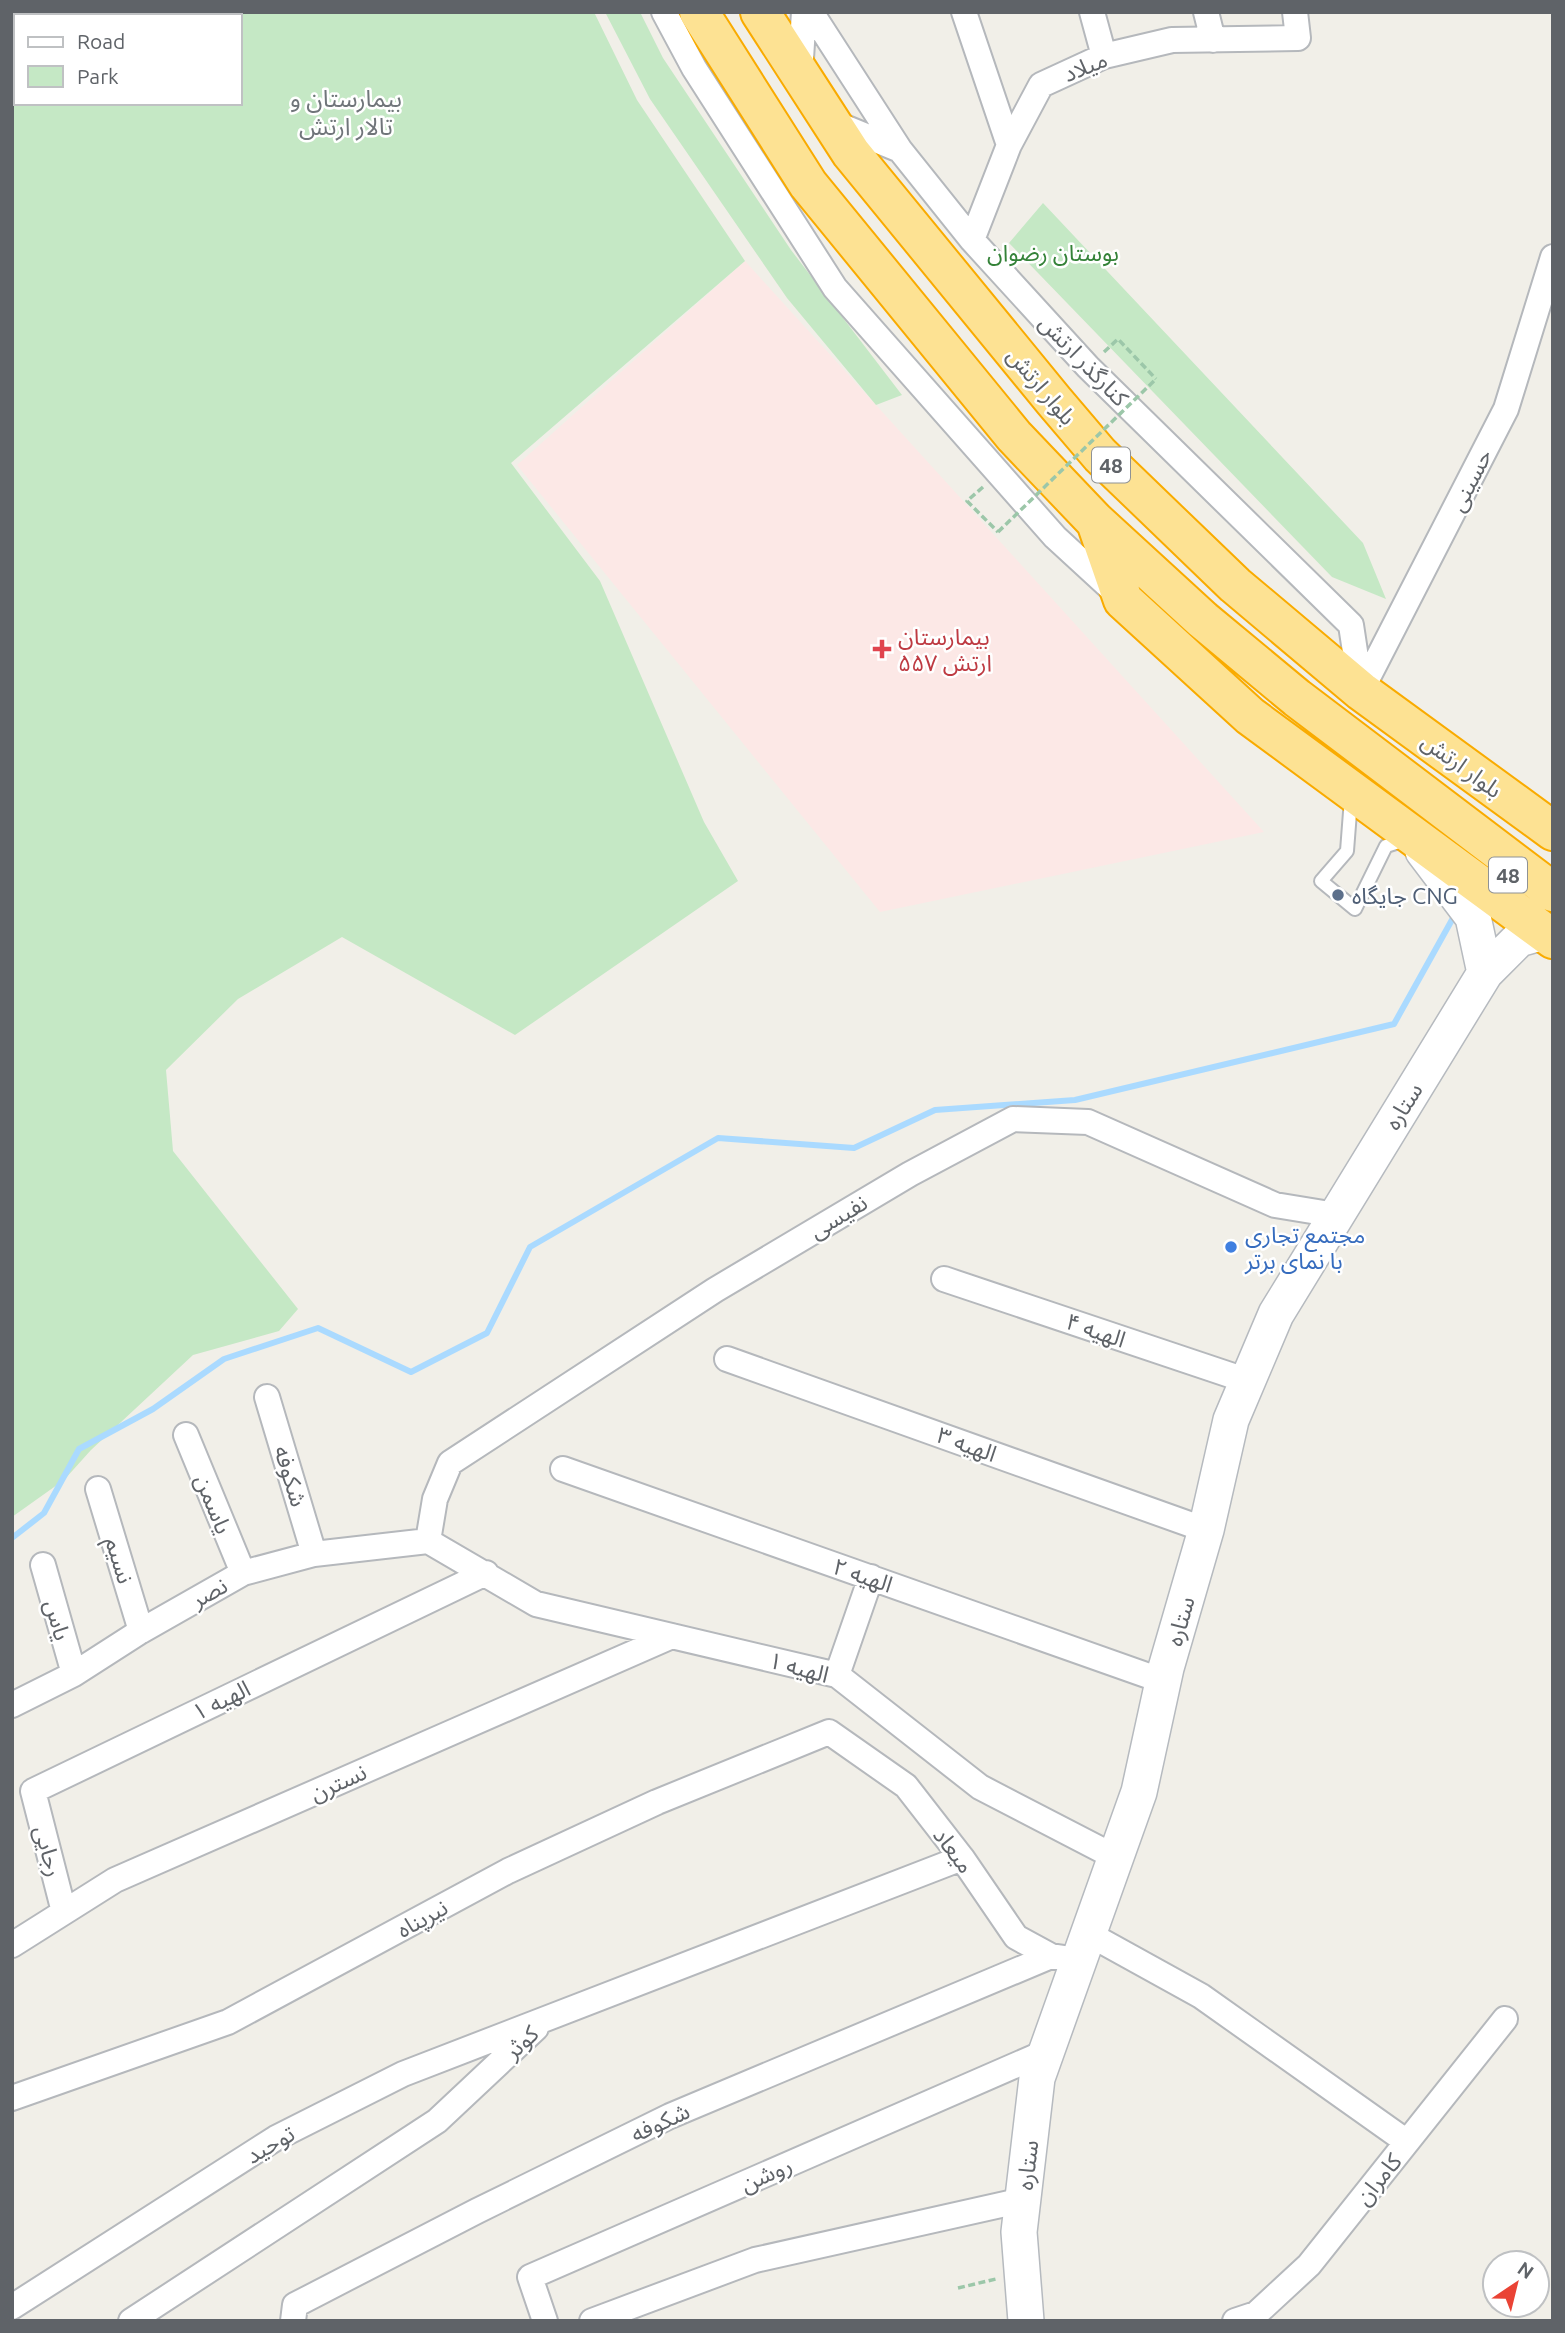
<svg xmlns="http://www.w3.org/2000/svg" width="1565" height="2333" font-family="Ubuntu,'Noto Sans Arabic',sans-serif">
	<style>
		.medical { fill: #fce8e6 }
		.green { fill: #c5e8c5; fill-rule: evenodd }
		.lines { fill: none; stroke-linecap: round; stroke-linejoin: round }
		.stream { stroke: #aadaff; stroke-width: 6 }
		.lane-casing { stroke: #b5b8bc; stroke-width: 16 }
		.street-casing { stroke: #b5b8bc; stroke-width: 28 }
		.secondary-casing { stroke: #b6babf; stroke-width: 38 }
		.highway-casing { stroke: #f9ab00; stroke-width: 42 }
		.path { stroke: #9cc7a9; stroke-width: 3.5; stroke-dasharray: 7 3.5; stroke-linecap: butt }
		.lane { stroke: #fff; stroke-width: 12 }
		.street { stroke: #fff; stroke-width: 24 }
		.secondary { stroke: #fff; stroke-width: 35 }
		.highway { stroke: #fde293; stroke-width: 38 }
		.path-bridge { stroke: #9cc7a9; stroke-width: 3.5; stroke-dasharray: 7 3.5; stroke-linecap: butt }
		.health-dot { fill: #e0444e; stroke: #fff; stroke-width: 2.5 }
		.service-dot { fill: #5c6f8a; stroke: #fff; stroke-width: 2.5 }
		.shop-dot { fill: #3f7fe0; stroke: #fff; stroke-width: 2.5 }
		.labels { text-anchor: middle; dominant-baseline: central; stroke-width: 5; stroke-linejoin: round; paint-order: stroke }
		.shield { fill: #fff; stroke: #8f9295; stroke-width: 2 }
		.shield-label { font-size: 21px; font-weight: bold; fill: #5f6368 }
		.street-label { font-size: 23px; fill: #5f6368; stroke: #fff }
		.park-label { font-size: 23px; fill: #348238; stroke: #fff }
		.health-label { font-size: 23px; fill: #be3a42; stroke: #fff; text-anchor: start }
		.service-label { font-size: 23px; fill: #4e5e75; stroke: #fff; text-anchor: start }
		.shop-label { font-size: 23px; fill: #366cbe; stroke: #fff; text-anchor: start }
		.neighbourhood-label { font-size: 24px; fill: #70757a; stroke: #fff }
	</style>
	<rect width="100%" height="100%" fill="#f1efe8"/>
	<!-- medical -->
	<path class="medical" d="M745 261 876 405 1264 832 880 912 517 465Z"/>
	<!-- green -->
	<path class="green" d="M12 12H594L637 100 745 261 511 463 600 581 704 822 738 881 515 1035 342 937 238 999 166 1070 173 1151 298 1309 279 1331 193 1355 91 1450 64 1480 12 1517ZM16 16H240V103H16Z
		M605 12H640L663 58 791 250 902 395 876 405 787 298 650 99Z
		M1043 203 1363 543 1386 599 1332 577 1009 243Z"/>
	<g class="lines">
		<!-- stream -->
		<path class="stream" d="M12 1538 44 1513 79 1449 153 1409 224 1359 318 1328 411 1372 487 1333 530 1247 718 1138 854 1148 935 1110 1075 1100 1394 1024 1453 918"/>
		<!-- lane casing -->
		<g class="lane-casing">
			<path id="lane" d="M1351 799 1347 851 1321 881 1355 909 1386 846 1405 840"/>
		</g>
		<!-- street casing -->
		<g class="street-casing">
			<path id="street" d="M664 12 694 68 835 288 1055 537 1117 594
				M811 12 900 150 972 240 1088 367 1351 625 1361 691
				M964 12 1009 145
				M1092 12 1104 56
				M1206 12 1213 40
				M800 74 804 12
				M832 122 900 150
				M972 240 1009 145 1041 85 1104 56 1172 40 1298 38 1295 12
				M1361 691 1506 409 1553 257
				M944 1279 1248 1381
				M727 1359 1206 1530
				M267 1397 314 1554
				M186 1435 243 1573
				M563 1469 1163 1681
				M98 1489 141 1631
				M428 1541 435 1499 450 1463 715 1290 910 1174 1013 1119 1088 1122 1275 1205 1336 1215
				M428 1541 536 1604 837 1675 980 1787 1115 1857
				M43 1565 74 1674
				M837 1675 871 1577
				M12 1705 74 1674 141 1631 243 1573 314 1554 428 1541
				M64 1912 33 1791 486 1573
				M1087 1933 1201 1996 1407 2142
				M12 1945 115 1880 672 1636
				M12 2098 228 2022 508 1871 657 1802 829 1732 906 1786 962 1858 1016 1937 1051 1956 1078 1960
				M12 2307 276 2138 403 2074 962 1858
				M131 2321 437 2121 536 2028
				M293 2321 295 2305 477 2211 670 2116 1051 1956
				M545 2321 530 2277 1046 2052
				M592 2321 755 2260 1023 2200
				M1235 2321 1256 2314 1309 2265 1505 2019"/>
		</g>
		<!-- secondary casing -->
		<g class="secondary-casing">
			<path id="secondary" d="M1423 851 1473 917 1485 973
				M1026 2321 1019 2232 1037 2078 1139 1792 1166 1668 1206 1530 1231 1420 1276 1314 1485 973 1519 939 1544 932"/>
		</g>
		<!-- highway casing -->
		<g class="highway-casing">
			<path id="highway" d="M699 12 808 184 1014 436 1095 521 1203 620 1297 698 1553 892
				M760 12 851 153 1054 401 1100 455 1235 585 1361 691 1553 831
				M1097 525 1123 600 1250 716 1553 939"/>
		</g>
		<!-- path -->
		<path class="path" d="M1104 352 1118 339 1156 379
			M983 487 967 501 998 532
			M958 2288 996 2279"/>
		<!-- lane -->
		<use href="#lane" class="lane"/>
		<!-- street -->
		<use href="#street" class="street"/>
		<!-- secondary -->
		<use href="#secondary" class="secondary"/>
		<!-- highway -->
		<use href="#highway" class="highway"/>
		<!-- path-bridge -->
		<path class="path-bridge" d="M998 532 1156 379"/>
	</g>
	<!-- markers -->
	<path class="health-dot" d="M878.5 638.5h7v7h7v7h-7v7h-7v-7h-7v-7h7z"/>
	<circle class="service-dot" cx="1338" cy="895" r="7"/>
	<circle class="shop-dot" cx="1231" cy="1247" r="7"/>
	<g class="labels">
		<!-- shield labels -->
		<g class="shield">
			<rect x="1092" y="447.5" width="38" height="35" rx="5"/>
			<rect x="1489" y="857.5" width="38" height="35" rx="5"/>
		</g>
		<g class="shield-label">
			<text x="1111" y="465">48</text>
			<text x="1508" y="875">48</text>
		</g>
		<!-- street labels -->
		<g class="street-label">
			<text transform="translate(1085 66) rotate(-22)">میلاد</text>
			<text transform="translate(1084 360) rotate(46)">کنارگذر ارتش</text>
			<text transform="translate(1042 386) rotate(50)">بلوار ارتش</text>
			<text transform="translate(1470 480) rotate(-63)">حسینی</text>
			<text transform="translate(1462 765) rotate(36)">بلوار ارتش</text>
			<text transform="translate(1403 1106) rotate(-58)">ستاره</text>
			<text transform="translate(838 1216) rotate(-31)">نفیسی</text>
			<text transform="translate(1096 1330) rotate(19)">الهیه ۴</text>
			<text transform="translate(967 1444) rotate(20)">الهیه ۳</text>
			<text transform="translate(291 1476) rotate(73)">شکوفه</text>
			<text transform="translate(214 1504) rotate(68)">یاسمن</text>
			<text transform="translate(120 1560) rotate(73)">نسیم</text>
			<text transform="translate(863 1575) rotate(19)">الهیه ۲</text>
			<text transform="translate(209 1592) rotate(-29)">نصر</text>
			<text transform="translate(58 1620) rotate(74)">یاس</text>
			<text transform="translate(1180 1621) rotate(-74)">ستاره</text>
			<text transform="translate(799 1667) rotate(15)">الهیه ۱</text>
			<text transform="translate(221 1700) rotate(-26)">الهیه ۱</text>
			<text transform="translate(338 1782) rotate(-24)">نسترن</text>
			<text transform="translate(954 1850) rotate(53)">میعاد</text>
			<text transform="translate(49 1851) rotate(75)">رجایی</text>
			<text transform="translate(422 1918) rotate(-29)">نیرپناه</text>
			<text transform="translate(521 2042) rotate(-43)">کوثر</text>
			<text transform="translate(660 2122) rotate(-25)">شکوفه</text>
			<text transform="translate(270 2144) rotate(-30)">توحید</text>
			<text transform="translate(1027 2165) rotate(-83)">ستاره</text>
			<text transform="translate(766 2174) rotate(-24)">روشن</text>
			<text transform="translate(1378 2179) rotate(-51)">کامران</text>
		</g>
		<!-- park labels -->
		<g class="park-label">
			<text x="1053" y="252">بوستان رضوان</text>
		</g>
		<!-- health labels -->
		<g class="health-label">
			<text x="898" y="636">بیمارستان<tspan x="898" dy="26">۵۵۷ ارتش</tspan></text>
		</g>
		<!-- service labels -->
		<g class="service-label">
			<text x="1352" y="895">جایگاه CNG</text>
		</g>
		<!-- shop labels -->
		<g class="shop-label">
			<text x="1245" y="1234">مجتمع تجاری<tspan x="1245" dy="26">با نمای برتر</tspan></text>
		</g>
		<!-- neighbourhood labels -->
		<g class="neighbourhood-label">
			<text x="346" y="98">بیمارستان و<tspan x="346" dy="28">تالار ارتش</tspan></text>
		</g>
	</g>
	<!-- border -->
	<rect width="1565" height="2333" fill="none" stroke="#5f6368" stroke-width="28"/>
	<!-- legend -->
	<rect x="14" y="14" width="228" height="91" fill="#ffffff" stroke="#bfc1c3" stroke-width="2"/>
	<rect x="28" y="37" width="35" height="10" fill="#ffffff" stroke="#bfc1c3" stroke-width="2"/>
	<text x="77" y="49" font-size="21" fill="#5f6368">Road</text>
	<rect x="28" y="66" width="35" height="21" fill="#c5e8c5" stroke="#bfc1c3" stroke-width="2"/>
	<text x="77" y="84" font-size="21" fill="#5f6368">Park</text>
	<!-- north arrow -->
	<g transform="translate(1516 2284) rotate(35)"><circle r="33" fill="#ffffff" stroke="#bfc1c3" stroke-width="2"/>
	<path d="M0-5L12 26L0 18L-12 26Z" fill="#ea4335"/>
	<text y="-10" font-size="19" font-weight="bold" text-anchor="middle" fill="#5f6368">N</text>
	</g>
</svg>
